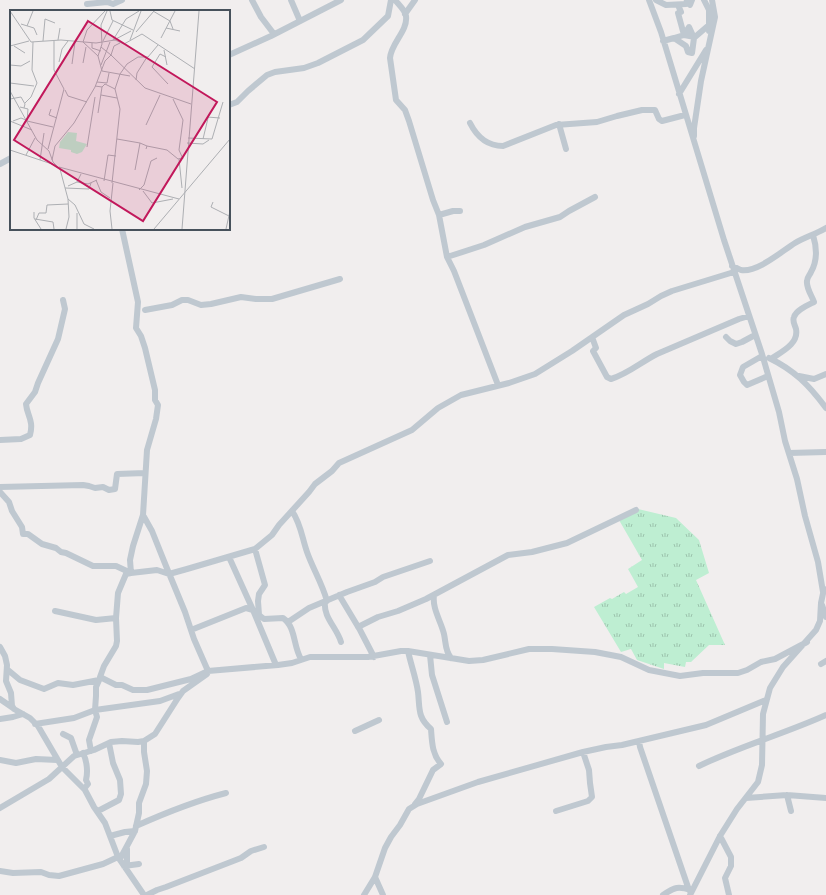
<svg xmlns="http://www.w3.org/2000/svg" width="826" height="895" font-family="Ubuntu,sans-serif">
	<style>
		.grass { fill: url(#grass-tufts) }
		.lines { fill: none; stroke-linecap: round; stroke-linejoin: round }
		.minor { stroke: #bfc8d0; stroke-width: 6 }
		.inset-road { fill: none; stroke: #adafb3; stroke-width: 1 }
		.view { fill: #c2185b; fill-opacity: 0.15; stroke: #c2185b; stroke-width: 2 }
		.inset-edge { fill: none; stroke: #47515b; stroke-width: 2 }
	</style>
	<defs>
		<pattern id="grass-tufts" width="24" height="20" patternUnits="userSpaceOnUse"><rect width="24" height="20" fill="#beeed2"/><path d="M3 7l-1-3M5 7V3M7 7l1-3M15 17l-1-3M17 17v-4M19 17l1-3" fill="none" stroke="#9cc3ad"/></pattern>
	</defs>
	<rect width="100%" height="100%" fill="#f1eeee"/>
	<!-- grass -->
	<path class="grass" d="M638 509 676 518 699 540 709 573 696 580 725 645H709L691 662H686L685 667 664 663V669L637 660 631 649 621 652 594 607 610 598 612 599 624 592 626 594 638 587 628 569 642 560 619 520Z"/>
	<g class="lines">
		<!-- minor -->
		<path class="minor" d="M252 0 261 17 274 34
			M291 0 300 21
			M395 0C398 4 405 10 406 16 408 31 391 43 390 58L396 100 405 110 409 121 433 200 439 215
			M649 0 661 32 724 240 762 354 779 412 785 441 797 479 805 516 818 562 823 592
			M656 0 666 5 686 4 687 0
			M704 0 709 10V31
			M87 4 107 2 113 4 122 0
			M678 5 681 12 678 13 684 35 695 37 709 25
			M690 5 692 0
			M405 14 415 0
			M663 41 674 38 686 46 688 52 692 53 694 38 689 27 684 35 674 38
			M229 55 271 36 341 0
			M679 94 706 50
			M229 105 237 102 248 91 267 75 275 72 304 68 318 63 363 40 388 16 391 0
			M470 123C477 137 487 146 503 146L556 125 597 122 617 116 642 110H655L659 119 662 121 685 115
			M559 124 566 149
			M694 136V128L701 81 715 17 712 0
			M0 164 11 158
			M460 211H453L439 215 447 257 454 271 498 385
			M122 229 138 302 136 328 141 336 145 348 155 390V400L158 405 156 419 147 450 143 515 133 546 130 560 131 573 126 574 118 593 116 618 117 641 116 646 104 666 100 677 116 685H122L133 690H147L191 679 208 671 278 665 292 663 310 657H368L401 651H408L469 661 483 660 529 649H552L595 652 621 657 649 670 680 676 703 673H738L747 670 761 662 775 659 807 642
			M447 257 484 245 525 227 560 217 569 211 595 197
			M732 266C735 267 738 269 741 270 757 273 782 251 795 243 805 237 816 234 826 228
			M145 310 172 305 182 300H188L201 305 211 304 241 297 256 299H272L340 279
			M592 337 596 348 593 351 607 377 611 379C628 374 641 362 657 354L739 319 749 316
			M726 337 730 341 736 344 742 342 755 335
			M762 356 743 367 740 375 744 382 747 385 768 376
			M769 358C794 370 809 385 826 408
			M771 359C781 352 799 344 796 329 795 325 792 321 794 317 796 310 808 305 814 302 812 296 806 288 807 281 807 277 810 275 811 272 818 260 817 248 813 235
			M799 376 814 379 826 374
			M0 440 21 439 30 435C34 420 27 416 26 404L35 392 38 383 58 339 65 309 63 300
			M789 453 826 452
			M0 487 83 485 89 486 95 488 103 487 109 490 115 489 117 474 145 473
			M0 492 9 502 12 511 22 527 23 534H28L42 544 56 548 61 552 66 553 93 566H116L131 573 157 570 169 574 187 569 255 549 265 585 259 594 258 601 259 615 264 619 283 618C296 627 293 646 301 659
			M292 511C301 524 302 538 307 552 313 569 322 583 327 601
			M255 549 272 535 279 525 309 492 315 484 332 471 339 463 412 430 438 408 461 395 509 383 535 374 572 351 624 315 648 304 661 296 672 291 734 272
			M229 557 253 610
			M339 595 360 630 374 657
			M434 595C432 609 441 621 444 634 446 643 445 651 451 658
			M325 602C323 617 337 628 341 642
			M822 605 826 617
			M55 611 96 620 116 618
			M288 622 309 608 347 592 375 582 383 577 430 561
			M358 627 378 617 398 611 426 599 508 555 532 552 567 543 636 510
			M191 630 246 608 253 610 276 665
			M0 647 5 656 7 665 6 681 11 693 12 706 14 709 30 718 38 726 62 767 85 790 94 807 105 823 118 857 144 895
			M408 651C411 665 416 678 418 692 420 708 417 717 431 729 432 742 432 754 441 764L433 770 419 799 415 804
			M430 655 432 675 447 722
			M821 664 826 661
			M8 670 20 680 44 689 58 683 73 685 99 680
			M0 699 13 708
			M0 719 13 717 23 714
			M35 724 74 718 95 710 160 701 179 694
			M355 731 379 720
			M63 734 71 738 77 755
			M639 741 640 747 689 890
			M91 751 89 740 97 717 95 710 96 696V687L100 678
			M83 753C87 761 88 772 86 780L88 784 84 789
			M0 760 16 763 36 759 57 760
			M699 766C740 746 784 734 826 715
			M787 795 791 811
			M746 798 787 795 826 798
			M0 808 49 779 74 756 94 750 111 742 122 741 138 742 144 741 155 734 178 698 183 691 207 674 208 671 194 639 185 612 166 566 152 531 143 515
			M98 811 119 800 121 794 120 780 113 763 109 743
			M556 811 588 801 592 797 590 783 589 770 583 752
			M136 826C165 813 195 801 226 793
			M110 836 125 832 135 831
			M720 836 731 857V866L725 878 729 895
			M127 849V865
			M120 859 135 831 139 813V803L146 784 147 771 144 752V741
			M124 866 139 864
			M0 871 13 873 41 872 49 875 59 876 103 864 118 857
			M375 877 383 895
			M147 895 157 890 166 887 241 858 251 851 264 847
			M364 895 375 877 385 848 391 837 400 825 409 809 417 804 478 782 583 752 606 747 622 745 706 725 766 700
			M663 895C675 887 678 886 691 890
			M690 895 720 836 737 809 758 782 762 765 763 714 770 688 783 667 816 630 820 621 821 603 824 589"/>
	</g>
	<!-- overview -->
	<g transform="translate(10 10)">
		<rect width="220" height="220" fill="#f1eeee"/>
		<path d="M58 122 67 123 66 131 77 134 72 142 67 144 61 142V140L49 138 50 132Z" fill="#beeed2"/>
		<path class="inset-road" d="M0 1 21 32 51 30 86 33 105 30 114 34 132 24 185 59M97 1 91 15 92 34 88 46 92 61 120 66M100 1 102 10 123 20M143 1 160 11 163 19M11 14 24 18 27 25M17 16 23 1M156 18 170 21M126 22 144 1M151 28 165 1M48 30 50 18M103 30 116 9 129 1M104 30 121 21M120 30 131 1M33 31 35 9 45 13M93 31 103 11M73 32 77 20 95 1M73 32 88 46M82 33V38L91 41M0 36 19 31M4 36 15 43M91 37 101 45M154 40 157 55M101 45 104 36 110 33M156 47 150 44 142 57 158 74M49 52 52 39 58 31M73 53 76 37M62 54 65 32M0 55 11 56 20 51M91 55 100 32M126 70 127 63 137 47M87 72 97 73 99 63M0 73 24 76M85 76 92 77 95 74 105 79 110 64 117 54 128 47H138L148 35M55 80 58 86 77 92M0 81 27 130 39 141 43 152 50 159 58 189 65 195 74 214 84 219M91 85 107 88M0 89 11 87 15 94 14 98 10 97M163 89 173 110 169 140 173 149M15 93 21 87 27 73 22 60 23 32M14 98 18 99 17 111M41 99 39 105 47 108M88 103 92 77M197 107 210 108M0 111 22 120M3 111 11 108 16 110M17 111 43 117M136 115 150 85M178 128 202 129 213 92M107 129 130 133 137 136 136 139M193 129 199 104M177 133 193 134 199 130M137 136 157 140 168 149 172 148M77 137 85 87M38 139 54 79 44 60V31M0 140 45 155M16 145 25 128M169 149 172 178M30 150 34 123M42 150 45 136 64 113 85 77 95 51 101 45 135 78 181 94M49 157 169 189M125 160 130 133M86 170 91 182 100 188M94 171 98 145 106 146M67 172 78 174 87 170M102 173 110 99 105 79M58 176 67 172 71 164M55 178 79 179 81 173M129 180 134 175 141 151 147 148M133 181 142 193 163 189M203 192 201 197 219 206M24 202V208L31 219M67 203V219M25 209 43 212 44 219M26 210 29 203H36L37 195 58 194M56 219 59 207 58 189M102 219 100 201 103 173M144 219 220 129M172 219 189 1M216 219 220 201"/>
		<path class="view" d="M78 11 207 92 133 211 4 130Z"/>
		<rect width="220" height="220" class="inset-edge"/>
	</g>
</svg>
